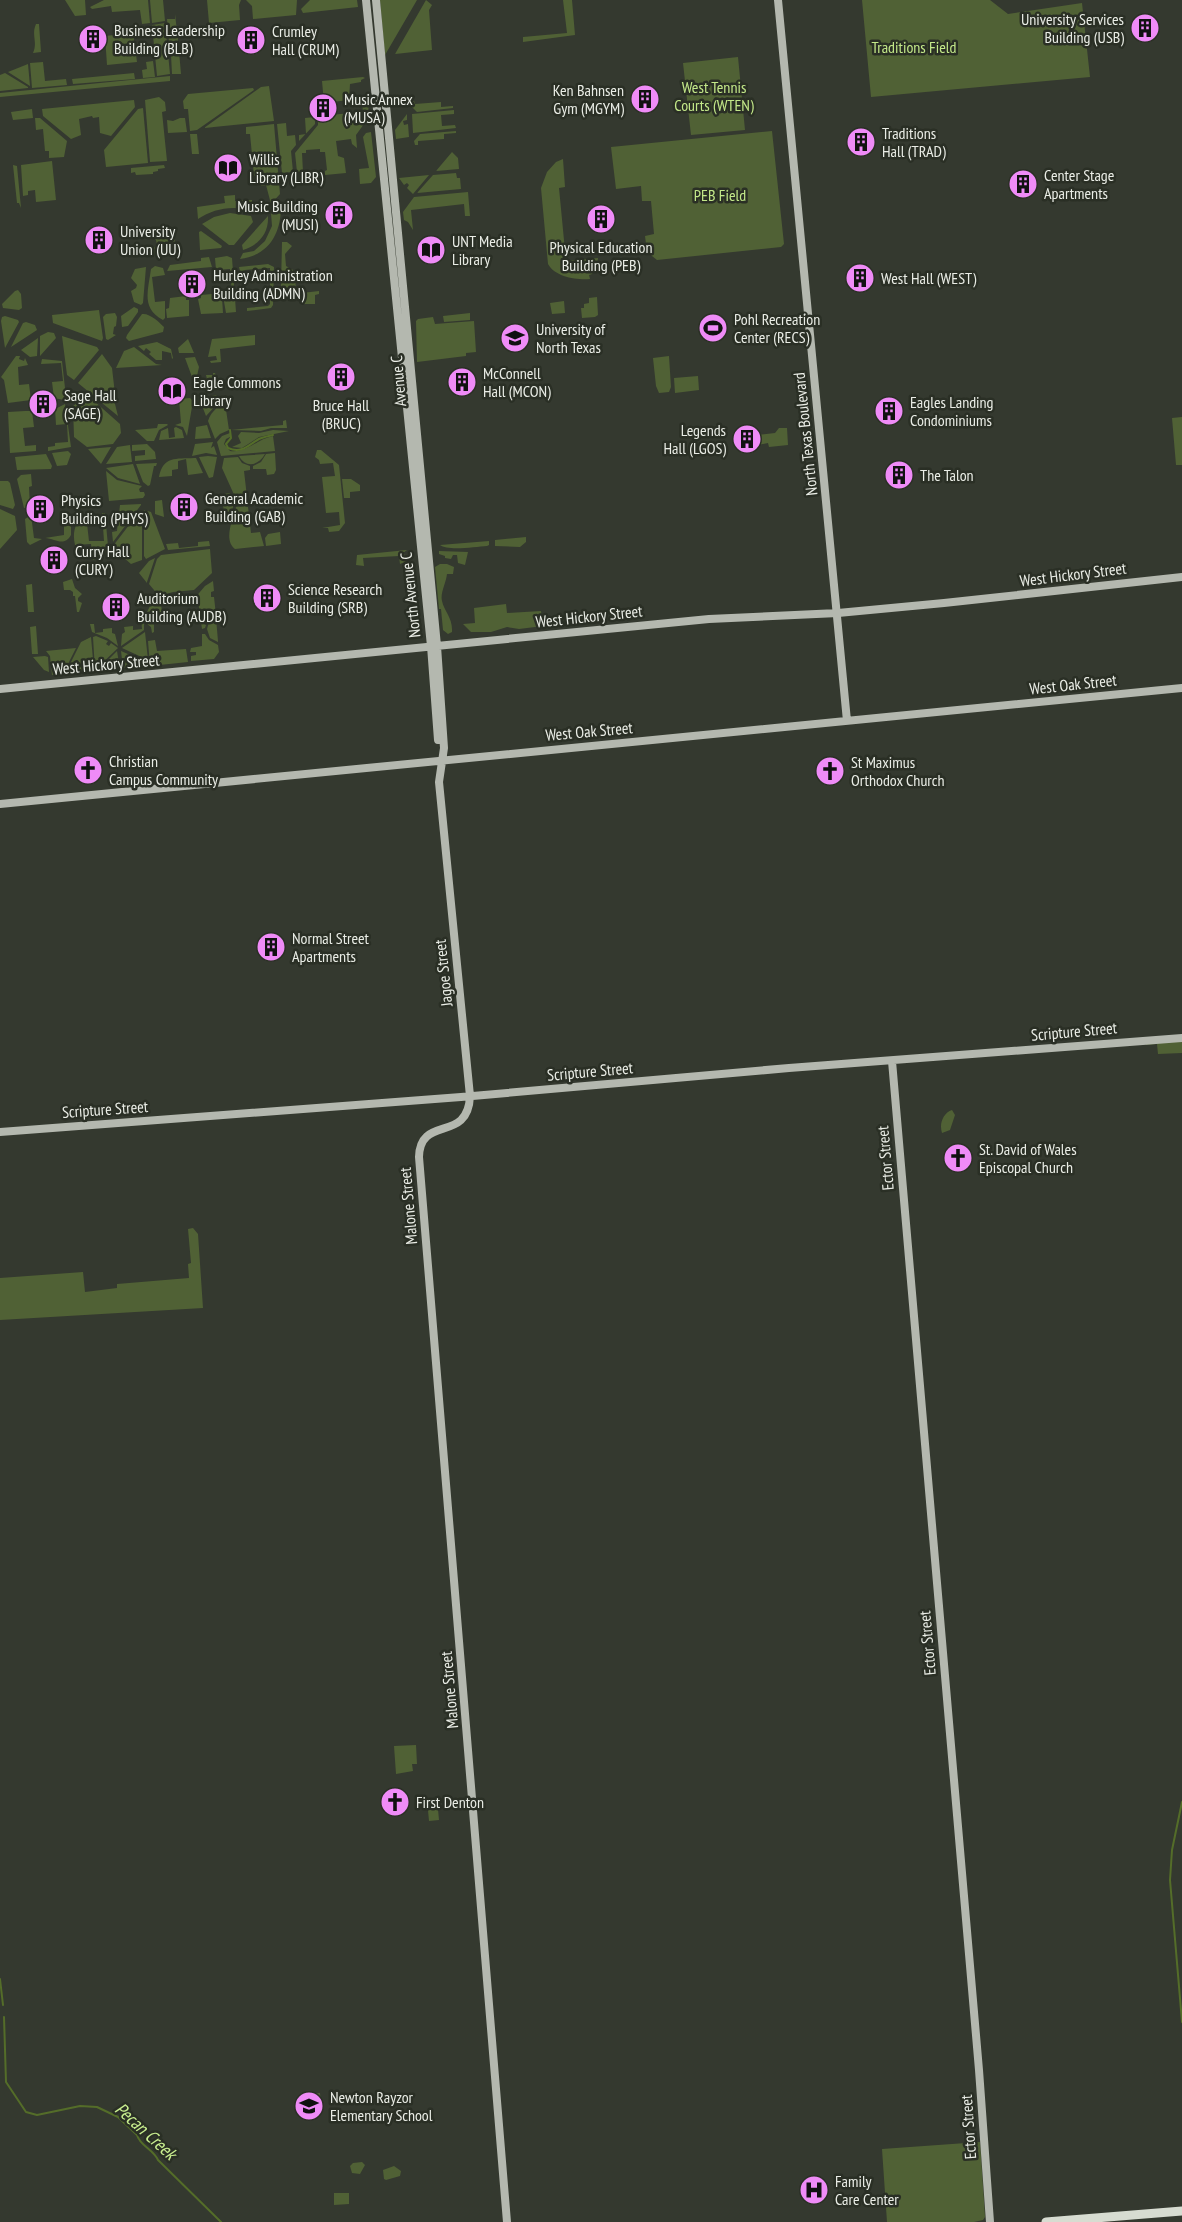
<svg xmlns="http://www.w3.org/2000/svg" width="1182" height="2222" font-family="'PT Sans Narrow',sans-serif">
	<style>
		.green { fill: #506135 }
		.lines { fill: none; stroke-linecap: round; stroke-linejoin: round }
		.stream { stroke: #546d29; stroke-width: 2 }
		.secondary { stroke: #b4b8af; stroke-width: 8 }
		.primary { stroke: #d7dcd1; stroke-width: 9 }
		.labels { text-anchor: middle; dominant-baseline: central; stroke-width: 5; stroke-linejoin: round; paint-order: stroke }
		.poi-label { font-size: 16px; fill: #eaede6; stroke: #2a2f25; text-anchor: start }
		.park-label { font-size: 16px; fill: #c3e889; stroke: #2a2f25 }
		.street-label { font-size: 16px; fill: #eaede6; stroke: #2a2f25 }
		.water-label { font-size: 18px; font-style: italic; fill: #caf090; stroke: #2a2f25 }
	</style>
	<rect width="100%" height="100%" fill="#34392f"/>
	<!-- green -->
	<path class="green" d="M65 0H85L86 15 75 16Z
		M104 0H148L150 23 142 24 140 10 112 12 111 6 92 9 90 7Z
		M150 0H163L165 21 152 23Z
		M207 0H241L239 5 240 20 209 23Z
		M246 0H297L296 15 253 19 252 6Z
		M310 0H357L358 7 303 13 301 9Z
		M380 0H417L385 55Z
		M426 0 432 5 429 10 432 50 395 54Z
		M563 0H572L575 35 523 42V37L567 33Z
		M862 0H990L1008 14 1082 3 1090 77 871 97Z
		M175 14 179 49 172 50V54H170L167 19H175Z
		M165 23 170 74 157 76 152 25Z
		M36 24H39L41 52 33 53C38 42 31 35 36 24Z
		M133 33 137 62 107 65 105 36Z
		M177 51H179L181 74H172L171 55H178Z
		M738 57 745 130 691 135 683 63Z
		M153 61 155 77 143 78 142 70 147 69 146 62Z
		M43 62 45 81 66 79 67 85 32 88 30 63Z
		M28 64 30 86 8 72Z
		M5 73 28 87V88L0 91V75Z
		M134 73 135 79 73 84 72 79Z
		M170 76V81L0 97V93Z
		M363 77 365 78 361 80V82L350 84 349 100 324 103 322 81Z
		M269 86 274 121 204 128 261 87Z
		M253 88 254 90 197 130 190 131 188 109H184L183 101 188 94Z
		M159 97 165 102 166 111 162 112 167 161 150 162 145 100Z
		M134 100 135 107 111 136 100 133 99 117 93 118 92 116 79 119 81 135 71 139 43 116 42 109Z
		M368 101 369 117 356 135 357 148 352 144 351 139 336 141 338 156 344 158 346 173 325 175V171L327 170 325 152H320V149L306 150V153H302L303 172H297L295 153 318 125V116L363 112 362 102Z
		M410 101H414L415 104 441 102V107L453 106V108L417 112 411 106Z
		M143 108 148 163 106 167 104 150 138 109Z
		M32 109 33 118 13 120 11 112Z
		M454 110V114L441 115 442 126 455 125 456 128 413 133 412 114Z
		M407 114V120L403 121 404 125 408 124 409 137 396 139 395 130Z
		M315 117V124L299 141V135L306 134 305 118Z
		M35 118H40L67 141 64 157 49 158V151H45L43 129 36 130Z
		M180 118H185L187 132 168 133 167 120 173 121Z
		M286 123 287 136 295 135 296 145 291 151 293 172 282 173 277 124Z
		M274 124 280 194 271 204 266 185 261 186 260 175 254 176 250 134H246V127Z
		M456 131V133L444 134V139L418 141V145H415L414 141 420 134Z
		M772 131 784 244 781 247 657 260 647 252 645 236 654 234 651 201H642L641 186 616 189 611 147Z
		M371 132 376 177 371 183 360 184 359 169 369 168 363 137 366 133Z
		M190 134H197L199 154H192Z
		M452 152 458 158 459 169 436 171Z
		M563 159 565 187 559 188 566 261 598 258 597 267 592 274 589 275 590 279C576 280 555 277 548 264L541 188 547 172 556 162Z
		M52 161 56 200 36 202 35 190 28 191V195L23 196 21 165Z
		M13 165 17 166 21 208 19 203H17Z
		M164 165 165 168 158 169V171L153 172V174L136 175 135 172 131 173V168Z
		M456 173 457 178H460L461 189 417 193 433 175Z
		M429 175 413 194 407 188 409 185 407 183 404 185 399 178Z
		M468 192 470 216H465L464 204 411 210 413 230 408 222 404 220 403 212 414 197Z
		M235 195V201L252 200V204L256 203 257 207 262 206 264 211C257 213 252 210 245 209 227 206 212 210 198 219L197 207 225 203 224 196Z
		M281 202C282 231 271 255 240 259L243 253 254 251 265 241 272 226 271 213Z
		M230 213 251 216 253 222 234 245H229L202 224 214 217Z
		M268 216C269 233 259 245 243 250L242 245Z
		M174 228 176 254 155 256 154 248 157 244 153 230Z
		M201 231 222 246 221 248 200 250 199 232Z
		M282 242H287L292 246 285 254 286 266 293 270 296 287 282 288 281 286Z
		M227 256 232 258 236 312 226 313 223 296 232 295 230 269 216 270 215 258Z
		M209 257 212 267 167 271 170 265 201 261V258Z
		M268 264 274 267 273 305 271 308 247 311V308L268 306 270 304V268L245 270 241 275 239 267Z
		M155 266 163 268 165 275 152 277 155 302 165 301V318L163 320C141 308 148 291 151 269Z
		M146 267 143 303 141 305 134 302 131 291 136 288 137 285 131 278 135 269Z
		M18 290 21 294 22 308 19 310 3 308 2 304 15 291Z
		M319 291V294L315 295V304H302V293Z
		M212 294 217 298 222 297 223 313 201 314 198 299 201 298V295Z
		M186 296V300H189V316L167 318 166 309 169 308 170 298Z
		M597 297 598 315 595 317 582 318 581 308H584V304L589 303V298Z
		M564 301 565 313 552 314 550 303Z
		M134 307 138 309V312L128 326 122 327 121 316Z
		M99 310 103 338 102 341 53 323 52 315Z
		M115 313 117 317 116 326 114 327 113 334 116 335 108 340 106 339 103 317 106 314Z
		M470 313V320L444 322 443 316Z
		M142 314C150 313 159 322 164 327L163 332 129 341 126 338 127 335Z
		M5 316 18 320 19 322 5 348 1 321 2 317Z
		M433 317 435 324 474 321 476 352 466 353V356L417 362 416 321 418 319Z
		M26 322 35 325 37 330 11 347 23 323Z
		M48 332 54 333 56 338 40 356V336Z
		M255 335V345L220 349 221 362 211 363 210 361 217 360 216 356 208 357 212 339Z
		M62 336 97 347 99 350 74 380 67 375Z
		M38 338 37 356 30 357 21 350Z
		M188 339 194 353H179L178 348Z
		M157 342 171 349 173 358 172 359 171 353 162 351V360H156L149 354 151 352 146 348 144 351 138 346Z
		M134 347 156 364 162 365 116 368 124 351Z
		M102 354 112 368 115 394 95 397 78 383Z
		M16 356H20L19 359 24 361 25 358 28 365 18 367 19 385 29 384 31 400 8 403 4 380 1 377Z
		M669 356 671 387 669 392 659 393 656 386 653 358Z
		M195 357 199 367 195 385 185 358Z
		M42 359 62 361 66 397 64 400 54 398 52 382 63 381 61 363 41 364Z
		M213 373H215L220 387H213L208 383 206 375H213Z
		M698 376 699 390 675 393 674 378Z
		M215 395 219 397V402L206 416 201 403 206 398Z
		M224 396 229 430 220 434 215 439 208 421C211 410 222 406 224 396Z
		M179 399 190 398 193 401 187 436 183 427 175 425 181 423Z
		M103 400H114L118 416 102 403Z
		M94 401 120 424 121 433 113 444 87 447 74 437 73 406 77 403Z
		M65 404 71 447 48 451V447L55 446V443L68 442 67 424 56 425 55 409Z
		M25 411H32L34 427 23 428 25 446 36 445V451L10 453 8 412Z
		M1182 417V465H1176L1172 418Z
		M286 420 287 428H271L261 431 231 430 283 425V421Z
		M158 424H167L168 425 159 430 154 441H147L135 430 157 428Z
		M207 425 211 438 195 439 196 427Z
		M176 427 182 430 184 438 159 440 161 431 168 428 169 438 175 437 174 428Z
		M779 428H787L788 445 769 447 768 443 758 445 757 435 775 433Z
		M273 430 289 431 259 437 242 448 232 447 241 443 238 436 241 432 259 433Z
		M230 433V437L226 439 224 444 230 451C247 453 257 439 273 436L275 451 221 456 217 442 222 436Z
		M213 442 211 448 214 446 217 455 206 453 192 456 195 444Z
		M147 444 155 452 156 459 135 461V456L145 455V450L132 451V445Z
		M130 445 132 462 106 464 117 447Z
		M111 447 101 464 88 449Z
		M317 450H321L339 465 345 523 339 531 329 532 328 528H322L340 525 339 512 326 513 322 477 335 476 333 463 320 464 319 460 315 457Z
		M68 451 71 454 67 465 57 466 52 453Z
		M275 453 276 470 274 474 267 475 266 469H253V466L261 462 266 454Z
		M46 454 52 466 51 469 17 470 15 457Z
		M265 454C259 465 246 469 239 456Z
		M208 456 217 457 213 477 209 478 199 457Z
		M238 457 242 463 250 466V470L244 471 247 497 236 499 222 468 224 458Z
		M194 458H196L203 473 188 475 186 459 178 461V469L172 470V476L159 477C163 456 176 459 194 458Z
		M157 463 156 466H154L150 485 148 486 143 482 136 464Z
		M133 464 140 484 118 478 106 468Z
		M106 471 117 480 142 486 139 489 140 492H144L145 495 143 498 109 501Z
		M31 474 32 486 29 487 30 507 24 508 17 479 21 475Z
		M342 479H351L360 485V491L350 492V498H344Z
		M0 481H8L10 483 15 505 13 509 0 505Z
		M230 493 234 503 232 511 224 512 223 505H219L218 495Z
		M162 500 164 517 155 514V501Z
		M141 504V505L113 542 112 532 117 531 120 505Z
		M244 506 248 507 251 533 260 532 264 546 235 549C223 540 233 519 236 507Z
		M0 509 15 516 17 530 0 549Z
		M144 510 151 512 165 549 146 559 144 556Z
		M139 512 142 513V560L131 564 116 551 113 546Z
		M102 513H105L108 546 105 554 102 551 99 554 102 557 93 560 91 544 75 545C72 533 75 520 86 515L89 541H104Z
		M31 515 34 538 42 539 30 545 27 542 25 519Z
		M64 526H71V535C64 547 56 539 45 538L64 535Z
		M280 532 281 544 266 546 265 538 268 534Z
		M526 537V542L520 547 495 546V540Z
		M209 541 210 546 168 550 166 544 178 543 179 548 198 546V542Z
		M489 541V545L487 546C475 547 447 551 440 545Z
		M210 549 212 573 194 590 173 592 159 596 149 584 157 559 161 555Z
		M407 550 403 553 409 560 400 564 399 556 363 558 364 566 356 565 357 555Z
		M439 551 468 552 465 565 458 563 457 555H453L451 559 445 558V556L439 554Z
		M155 558 147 582V583L139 573 149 561Z
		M440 564H447L454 567 453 574H447C446 583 440 593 442 601 444 611 453 618 452 632L448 634 443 630 441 609H439L435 567Z
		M72 579 75 588 82 594 78 598V601L82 603 79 612H77L75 596H73V592L70 590H64L63 582Z
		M213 581 214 591 211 592V597H214L216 615 210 618 208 616 203 624 206 625 205 628 202 629 198 601H193L194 599 205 586Z
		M32 584 34 612H28L26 585Z
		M154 598 161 605 163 617 157 618 158 623 154 624V632L152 633 151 627 147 624V612Z
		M506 604 507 613 541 611 543 626 519 629 507 627 491 632H471L463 624 475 623 474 608Z
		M141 618H144V630L121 646 122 634 125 632 124 627 133 626V630L142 629Z
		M216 618 218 641V642L210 638 207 629 209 622Z
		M90 624H94L95 633 103 632V629L112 628V633L115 634 118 646 107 638 92 632Z
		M36 626 38 654H32L30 627Z
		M145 632 148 660 122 648Z
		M202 634H205L209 640 218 645 219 652 214 659 191 661V656L196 655V652H190L191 648 202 646Z
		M96 636 108 641 106 644 109 646 111 643 118 648 95 670 93 637Z
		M91 637 94 671 65 674 81 642Z
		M155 640 157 651 186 649 188 662 150 666 148 641Z
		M76 648 63 674 52 675 50 656 46 651Z
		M117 651 120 669 97 671Z
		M121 651 144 661 147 666 123 668Z
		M45 656 48 657 49 672 44 670 33 657Z
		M1182 1038V1053L1158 1054 1157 1044 1146 1045V1040Z
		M952 1110 955 1115 950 1130 942 1133C939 1124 943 1113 952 1110Z
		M193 1228 198 1234 203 1308 0 1320V1278L83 1272 85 1292 117 1288V1284L189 1278 188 1264 191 1263 188 1229Z
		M416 1745 417 1764H412L413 1771 396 1774 394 1746Z
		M437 1799 439 1820 429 1821 427 1800Z
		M320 2093 321 2105 306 2106 305 2094Z
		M980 2142 985 2217 983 2220 974 2222H887L882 2149Z
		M362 2162 365 2165 360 2174 352 2173 350 2166 353 2163Z
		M394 2166 401 2171 400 2176 386 2180 384 2179 383 2170Z
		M334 2193H349V2204L334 2205Z"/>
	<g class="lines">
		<!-- stream -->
		<path class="stream" d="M230 430 231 438 226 444 228 448C242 454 248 445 259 439 263 437 269 436 273 435
			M1182 1802 1172 1850 1170 1880 1182 2022
			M0 1979 3 2005
			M4 2017 6 2082 26 2112 37 2115 80 2106 97 2107 118 2117 137 2135C140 2146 153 2149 158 2160L221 2222"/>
		<!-- secondary -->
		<path class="secondary" d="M366 0 431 646 438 740
			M376 0 437 646 444 748 439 782 470 1096C468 1144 420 1114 419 1157L507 2222
			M778 0 847 721
			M0 689 709 619 838 613 944 603 1182 577
			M0 804 1182 688
			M892 1061 979 2070 990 2222
			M0 1132 461 1097 789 1068 1182 1038"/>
		<!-- primary -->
		<path class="primary" d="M1046 2222 1182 2211"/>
	</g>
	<!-- icons -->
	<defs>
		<g id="building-disc" transform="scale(1.5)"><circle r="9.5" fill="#ef8bf7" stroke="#2a2f25"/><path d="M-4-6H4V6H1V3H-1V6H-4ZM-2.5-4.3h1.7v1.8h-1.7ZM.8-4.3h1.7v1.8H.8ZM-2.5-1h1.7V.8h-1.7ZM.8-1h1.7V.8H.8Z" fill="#111"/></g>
		<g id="library-disc" transform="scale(1.5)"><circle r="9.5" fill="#ef8bf7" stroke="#2a2f25"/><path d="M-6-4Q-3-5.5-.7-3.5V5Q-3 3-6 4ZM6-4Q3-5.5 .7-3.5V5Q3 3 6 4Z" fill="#111"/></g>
		<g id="stadium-disc" transform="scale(1.5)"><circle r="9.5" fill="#ef8bf7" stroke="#2a2f25"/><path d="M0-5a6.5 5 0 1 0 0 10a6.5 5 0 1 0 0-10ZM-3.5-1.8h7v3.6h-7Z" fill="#111"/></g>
		<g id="university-disc" transform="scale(1.5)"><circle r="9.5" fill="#ef8bf7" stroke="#2a2f25"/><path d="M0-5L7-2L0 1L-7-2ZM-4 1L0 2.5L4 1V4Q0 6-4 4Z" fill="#111"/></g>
		<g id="church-disc" transform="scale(1.5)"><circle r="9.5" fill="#ef8bf7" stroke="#2a2f25"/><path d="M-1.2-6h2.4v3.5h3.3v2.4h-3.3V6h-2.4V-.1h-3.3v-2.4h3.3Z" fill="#111"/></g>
		<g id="school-disc" transform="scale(1.5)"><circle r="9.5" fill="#ef8bf7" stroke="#2a2f25"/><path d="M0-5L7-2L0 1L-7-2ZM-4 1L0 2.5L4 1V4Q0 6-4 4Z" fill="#111"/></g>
		<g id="hospital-disc" transform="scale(1.5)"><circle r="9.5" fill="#ef8bf7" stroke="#2a2f25"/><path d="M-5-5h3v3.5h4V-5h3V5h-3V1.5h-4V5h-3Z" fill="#111"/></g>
	</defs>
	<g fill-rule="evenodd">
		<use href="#building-disc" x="1145" y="28"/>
		<use href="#building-disc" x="93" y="39"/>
		<use href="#building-disc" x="251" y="40"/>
		<use href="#building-disc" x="645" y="99"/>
		<use href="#building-disc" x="323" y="108"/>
		<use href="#building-disc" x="861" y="142"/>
		<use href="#library-disc" x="228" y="168"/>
		<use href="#building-disc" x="1023" y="184"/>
		<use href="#building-disc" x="339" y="215"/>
		<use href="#building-disc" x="601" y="219"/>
		<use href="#building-disc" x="99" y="240"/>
		<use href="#library-disc" x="431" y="250"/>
		<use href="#building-disc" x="860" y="278"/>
		<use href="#building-disc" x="192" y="284"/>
		<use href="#stadium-disc" x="713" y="328"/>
		<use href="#university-disc" x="515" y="338"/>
		<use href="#building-disc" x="341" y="377"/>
		<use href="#building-disc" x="462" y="382"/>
		<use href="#library-disc" x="172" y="391"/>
		<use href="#building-disc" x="43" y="404"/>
		<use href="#building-disc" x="889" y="411"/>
		<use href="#building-disc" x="747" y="439"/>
		<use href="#building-disc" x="899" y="475"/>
		<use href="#building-disc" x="184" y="507"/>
		<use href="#building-disc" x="40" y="509"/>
		<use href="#building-disc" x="54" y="560"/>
		<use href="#building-disc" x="267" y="598"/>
		<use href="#building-disc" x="116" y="607"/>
		<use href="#church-disc" x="88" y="770"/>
		<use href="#church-disc" x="830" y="771"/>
		<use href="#building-disc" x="271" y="947"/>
		<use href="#church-disc" x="958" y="1158"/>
		<use href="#church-disc" x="395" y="1802"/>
		<use href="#school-disc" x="309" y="2106"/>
		<use href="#hospital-disc" x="814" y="2190"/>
	</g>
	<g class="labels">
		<!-- poi labels -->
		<g class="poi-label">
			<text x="1124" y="19" text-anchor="end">University Services<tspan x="1124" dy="18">Building (USB)</tspan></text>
			<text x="114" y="30">Business Leadership<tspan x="114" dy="18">Building (BLB)</tspan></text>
			<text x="272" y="31">Crumley<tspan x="272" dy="18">Hall (CRUM)</tspan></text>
			<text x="624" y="90" text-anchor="end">Ken Bahnsen<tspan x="624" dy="18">Gym (MGYM)</tspan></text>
			<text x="344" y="99">Music Annex<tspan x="344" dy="18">(MUSA)</tspan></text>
			<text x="882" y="133">Traditions<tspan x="882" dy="18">Hall (TRAD)</tspan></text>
			<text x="249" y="159">Willis<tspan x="249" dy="18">Library (LIBR)</tspan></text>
			<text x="1044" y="175">Center Stage<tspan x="1044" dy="18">Apartments</tspan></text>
			<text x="318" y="206" text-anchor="end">Music Building<tspan x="318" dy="18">(MUSI)</tspan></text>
			<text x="120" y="231">University<tspan x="120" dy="18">Union (UU)</tspan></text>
			<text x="452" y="241">UNT Media<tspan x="452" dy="18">Library</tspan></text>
			<text x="601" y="247" text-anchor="middle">Physical Education<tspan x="601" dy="18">Building (PEB)</tspan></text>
			<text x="213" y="275">Hurley Administration<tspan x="213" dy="18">Building (ADMN)</tspan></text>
			<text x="881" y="278">West Hall (WEST)</text>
			<text x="734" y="319">Pohl Recreation<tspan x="734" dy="18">Center (RECS)</tspan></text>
			<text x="536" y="329">University of<tspan x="536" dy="18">North Texas</tspan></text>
			<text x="483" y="373">McConnell<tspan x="483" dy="18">Hall (MCON)</tspan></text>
			<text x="193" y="382">Eagle Commons<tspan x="193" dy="18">Library</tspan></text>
			<text x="64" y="395">Sage Hall<tspan x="64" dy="18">(SAGE)</tspan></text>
			<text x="910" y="402">Eagles Landing<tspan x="910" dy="18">Condominiums</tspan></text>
			<text x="341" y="405" text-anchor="middle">Bruce Hall<tspan x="341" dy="18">(BRUC)</tspan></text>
			<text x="726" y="430" text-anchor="end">Legends<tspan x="726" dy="18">Hall (LGOS)</tspan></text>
			<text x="920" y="475">The Talon</text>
			<text x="205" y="498">General Academic<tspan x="205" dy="18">Building (GAB)</tspan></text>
			<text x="61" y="500">Physics<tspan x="61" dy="18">Building (PHYS)</tspan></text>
			<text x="75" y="551">Curry Hall<tspan x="75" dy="18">(CURY)</tspan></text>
			<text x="288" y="589">Science Research<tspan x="288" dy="18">Building (SRB)</tspan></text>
			<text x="137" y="598">Auditorium<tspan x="137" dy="18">Building (AUDB)</tspan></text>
			<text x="109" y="761">Christian<tspan x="109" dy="18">Campus Community</tspan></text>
			<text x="851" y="762">St Maximus<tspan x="851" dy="18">Orthodox Church</tspan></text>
			<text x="292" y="938">Normal Street<tspan x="292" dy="18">Apartments</tspan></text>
			<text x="979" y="1149">St. David of Wales<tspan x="979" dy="18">Episcopal Church</tspan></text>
			<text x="416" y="1802">First Denton</text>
			<text x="330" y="2097">Newton Rayzor<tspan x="330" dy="18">Elementary School</tspan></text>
			<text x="835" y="2181">Family<tspan x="835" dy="18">Care Center</tspan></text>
		</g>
		<!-- park labels -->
		<g class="park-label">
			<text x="914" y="47">Traditions Field</text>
			<text x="714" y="87">West Tennis<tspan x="714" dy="18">Courts (WTEN)</tspan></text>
			<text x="720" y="195">PEB Field</text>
		</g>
		<!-- street labels -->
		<g class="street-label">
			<text transform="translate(398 381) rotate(-95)">Avenue C</text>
			<text transform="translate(805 434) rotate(-96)">North Texas Boulevard</text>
			<text transform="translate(1073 574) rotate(-7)">West Hickory Street</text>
			<text transform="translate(410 595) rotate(-96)">North Avenue C</text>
			<text transform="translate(589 616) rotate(-6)">West Hickory Street</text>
			<text transform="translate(106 664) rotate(-5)">West Hickory Street</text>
			<text transform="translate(1073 684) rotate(-6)">West Oak Street</text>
			<text transform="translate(589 731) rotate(-5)">West Oak Street</text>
			<text transform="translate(443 973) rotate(-96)">Jagoe Street</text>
			<text transform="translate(1074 1031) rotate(-5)">Scripture Street</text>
			<text transform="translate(590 1071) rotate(-5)">Scripture Street</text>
			<text transform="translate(105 1109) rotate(-4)">Scripture Street</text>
			<text transform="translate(885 1158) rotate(-95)">Ector Street</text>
			<text transform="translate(408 1206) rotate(-95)">Malone Street</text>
			<text transform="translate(927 1643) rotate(-95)">Ector Street</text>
			<text transform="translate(449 1690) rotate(-95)">Malone Street</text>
			<text transform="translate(968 2127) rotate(-94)">Ector Street</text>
		</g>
		<!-- water labels -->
		<g class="water-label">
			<text transform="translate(146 2131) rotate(42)">Pecan Creek</text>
		</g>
	</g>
</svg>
